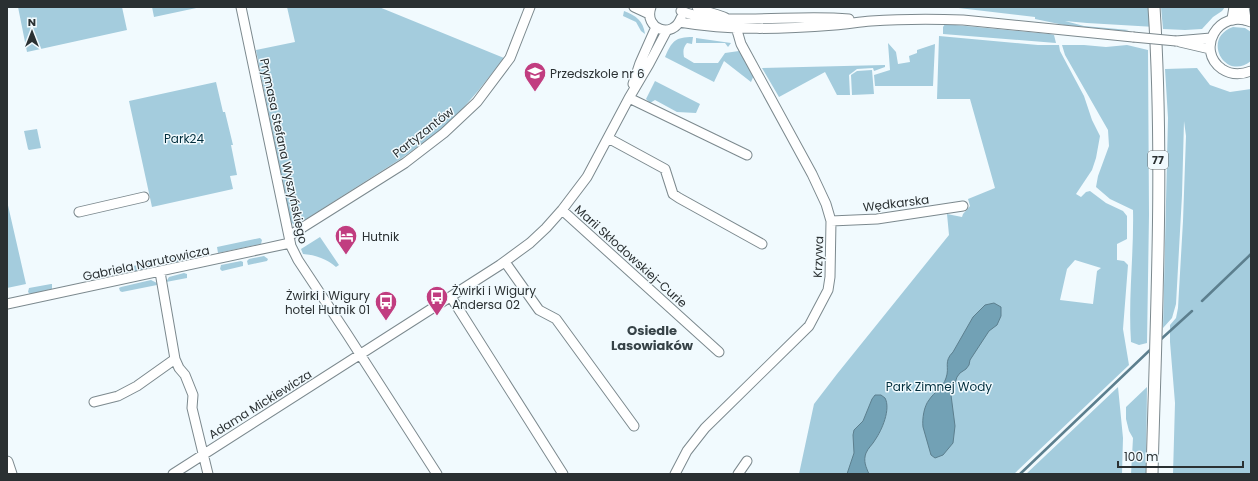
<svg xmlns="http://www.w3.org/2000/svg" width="1258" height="481" font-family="Poppins,sans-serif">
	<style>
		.green { fill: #a4ccdd; fill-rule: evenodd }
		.water { fill: #72a1b5; stroke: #5c7f8e }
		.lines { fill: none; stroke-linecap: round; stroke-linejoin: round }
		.stream { stroke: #5c7f8e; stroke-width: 2.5 }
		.minor-casing { stroke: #7c898e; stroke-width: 11 }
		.major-casing { stroke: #7c898e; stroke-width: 13 }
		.minor { stroke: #fff; stroke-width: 9 }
		.major { stroke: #fff; stroke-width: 11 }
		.minor-bridge-casing { stroke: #7c898e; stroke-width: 11; stroke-linecap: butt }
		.minor-bridge { stroke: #fff; stroke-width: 9 }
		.labels { text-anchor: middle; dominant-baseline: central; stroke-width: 3; stroke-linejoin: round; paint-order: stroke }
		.shield { fill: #f1fafe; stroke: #666d6f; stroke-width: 1 }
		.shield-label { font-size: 11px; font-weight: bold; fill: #2a3032 }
		.poi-label { font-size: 12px; fill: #2a3032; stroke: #f1fafe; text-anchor: start }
		.street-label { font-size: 12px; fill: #2a3032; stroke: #f1fafe }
		.park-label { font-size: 12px; fill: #012e3d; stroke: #f1fafe }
		.neighbourhood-label { font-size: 13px; font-weight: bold; fill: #364247; stroke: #f1fafe }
	</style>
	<rect width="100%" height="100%" fill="#f1fafe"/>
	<!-- green -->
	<path class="green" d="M18 7H122L127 30 27 52Z
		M152 7H201L154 17Z
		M287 7H379L504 58 478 91 450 123 402 158 303 221 294 225 290 221 256 50 295 42Z
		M950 7H1152L1155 27 1087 23 1065 21 1084 26 1129 30 1125 31 1064 25 1035 19V17Z
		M1161 7H1225L1222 11 1213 17 1202 29 1185 30 1163 29Z
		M624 11C636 16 643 20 645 34L641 31 636 22 623 16Z
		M945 24 1050 34 1054 35 1056 43 943 34V27Z
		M1233 27 1245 28 1251 32V61C1225 82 1201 38 1233 27Z
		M939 36 1038 45H1059L1060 51 1084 96 1092 120 1100 136 1096 158 1092 170 1076 194 1081 197 1086 192 1090 191 1106 203 1123 211 1127 216V239L1117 244V260L1124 261 1128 265 1123 329 1129 365 1014 474H799L814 404 837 374 949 235 947 214 962 217 963 214 970 206 968 199 995 188 970 99H937ZM1075 260 1101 268 1097 271 1093 304 1060 300 1067 269Z
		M693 37 692 44 687 43C683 48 683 51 684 57L694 63H718L725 53 739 51 754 75 751 82 724 61 714 82 665 57C672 41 675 37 693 37Z
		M696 38 731 43 728 47 725 43H696Z
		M888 43 896 52 898 64 910 62 909 56 917 53V50L935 44 933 86H875L874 75 890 70Z
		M1062 45H1084L1106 47 1127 45 1148 50 1149 215 1147 343 1139 345 1131 342C1128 298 1134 254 1133 210L1110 199 1096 187 1098 176 1109 146 1108 130 1065 55Z
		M885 65V67L874 71 873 68 857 69 849 75 850 95H837L825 72 779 97 762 68Z
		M1197 68 1210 85 1230 92 1251 89V474H1173L1175 403 1170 342V325L1176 318 1178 308 1183 221 1186 136 1184 121 1182 195 1176 304 1172 318 1163 328 1168 118 1165 69Z
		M872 70 874 94 852 95 851 75 857 71Z
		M655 81 700 104 696 113 677 112 655 100 650 103 646 99Z
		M216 82 223 112H225L233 145H231L237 175 230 176 233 189 152 207 129 101Z
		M37 129 41 148 29 150 28 149 24 131Z
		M7 201 26 284 7 288Z
		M320 237 339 265 336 267C327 259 316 255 303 254L301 249Z
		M260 238 262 240 261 244 218 253 217 247Z
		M181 256 183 259 182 261 168 264 162 261 163 259Z
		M264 256 268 259 267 261 248 265 247 261 249 259Z
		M241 261 243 262V266L222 271 220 269 221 265Z
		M151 262H153L154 264 150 268 134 272 132 271 133 266Z
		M184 273 187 274V278L166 282 169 277Z
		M151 280 157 283V285L122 292 120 291 119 288 121 287Z
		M51 284H52V289L30 294 28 292 29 288Z
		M1118 387 1123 438 1122 474H1026Z
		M1147 387 1146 474H1131L1133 438 1129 431 1126 419V407Z"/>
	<!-- water -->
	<path class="water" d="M994 303 1001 307V316L997 325 989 331 970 360 969 365 966 369 960 373 957 377 951 395 955 426 953 443 943 455 935 458 931 455 923 427C922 419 924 406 929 400 934 392 943 388 946 378 950 367 943 362 953 352L973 317 985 305Z
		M875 395H881L885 398C891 409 882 430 875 440 873 444 868 448 866 453 863 461 866 467 869 474H847L854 453 853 435 854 430 863 421 872 399Z"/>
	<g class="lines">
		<!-- stream -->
		<path class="stream" d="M1202 301 1251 254
			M1159 341 1192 311
			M1020 474 1151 349"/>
		<!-- minor casing -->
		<g class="minor-casing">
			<path id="minor" d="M241 7 291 246 298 260 347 334 437 474
				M634 7 649 14
				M651 7C643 29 673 40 681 18
				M681 11C703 20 725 19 748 19 782 19 815 16 849 19
				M679 22C731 31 783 29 835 25 847 24 859 22 871 21 902 19 933 19 963 20L1133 37
				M1251 22C1218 8 1195 50 1222 69 1231 75 1241 75 1251 71
				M1176 41 1211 38
				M1180 42 1210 49
				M633 84 640 63 656 27
				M629 98 747 155
				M608 138 665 169 673 194 679 198 762 244
				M562 210 719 352
				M79 212 144 197
				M831 221 877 219 963 206
				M289 236 405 163 444 133 477 102 510 58 530 7
				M505 262 539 310 556 319 634 426
				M160 272 175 359 179 368 185 375 193 395 192 408 208 474
				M451 297 563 474
				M7 304 290 243
				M94 402 118 396 137 386 175 359
				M173 474 500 265 530 243 546 228 562 210 587 177 629 98 649 64 667 30
				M675 474 687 451 705 428 809 326 828 290 830 277 831 221 826 204 812 174 741 44C739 38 738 32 735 26 727 13 708 15 697 7
				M738 474 747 461"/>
		</g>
		<!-- major casing -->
		<g class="major-casing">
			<path id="major" d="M1243 7 1245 19
				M1233 19 1235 7
				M7 462 11 474
				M1152 474C1156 319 1164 162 1154 7"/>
		</g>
		<!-- minor -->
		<use href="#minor" class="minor"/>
		<!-- major -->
		<use href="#major" class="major"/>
		<!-- minor-bridge casing -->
		<g class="minor-bridge-casing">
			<path id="minor-bridge" d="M1133 37 1176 41"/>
		</g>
		<!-- minor-bridge -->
		<use href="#minor-bridge" class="minor-bridge"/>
	</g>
	<!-- icons -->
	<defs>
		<g id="school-pin" transform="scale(1.15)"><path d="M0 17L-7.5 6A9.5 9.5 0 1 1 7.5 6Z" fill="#c13d80" stroke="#f1fafe"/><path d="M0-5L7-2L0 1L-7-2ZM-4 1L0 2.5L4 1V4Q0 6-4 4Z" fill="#fff"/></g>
		<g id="hotel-pin" transform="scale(1.15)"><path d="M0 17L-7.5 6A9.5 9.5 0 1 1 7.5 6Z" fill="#c13d80" stroke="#f1fafe"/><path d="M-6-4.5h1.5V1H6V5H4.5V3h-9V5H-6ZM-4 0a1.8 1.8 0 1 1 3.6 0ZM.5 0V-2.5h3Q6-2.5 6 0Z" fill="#fff"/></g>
		<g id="bus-pin" transform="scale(1.15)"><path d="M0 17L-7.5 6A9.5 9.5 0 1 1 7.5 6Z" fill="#c13d80" stroke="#f1fafe"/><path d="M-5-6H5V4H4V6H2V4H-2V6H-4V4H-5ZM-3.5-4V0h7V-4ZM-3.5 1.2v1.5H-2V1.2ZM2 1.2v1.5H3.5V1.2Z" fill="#fff"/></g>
	</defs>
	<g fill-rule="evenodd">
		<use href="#school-pin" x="535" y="73"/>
		<use href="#hotel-pin" x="346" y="236"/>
		<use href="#bus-pin" x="437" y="297"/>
		<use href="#bus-pin" x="386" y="302"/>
	</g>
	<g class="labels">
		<!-- shield labels -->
		<rect class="shield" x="1148" y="151" width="20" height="18" rx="3"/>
		<g class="shield-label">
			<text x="1158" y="160">77</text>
		</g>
		<!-- poi labels -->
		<g class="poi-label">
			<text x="550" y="73">Przedszkole nr 6</text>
			<text x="362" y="236">Hutnik</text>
			<text x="452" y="290">Żwirki i Wigury<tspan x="452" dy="14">Andersa 02</tspan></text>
			<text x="370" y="295" text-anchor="end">Żwirki i Wigury<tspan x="370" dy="14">hotel Hutnik 01</tspan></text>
		</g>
		<!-- street labels -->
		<g class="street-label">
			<text transform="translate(423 132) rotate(-38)">Partyzantów</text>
			<text transform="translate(284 151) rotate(78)">Prymasa Stefana Wyszyńskiego</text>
			<text transform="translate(896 203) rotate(-7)">Wędkarska</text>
			<text transform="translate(631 256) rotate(42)">Marii Skłodowskiej-Curie</text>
			<text transform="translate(818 257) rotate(-88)">Krzywa</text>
			<text transform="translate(146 263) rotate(-12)">Gabriela Narutowicza</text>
			<text transform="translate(260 404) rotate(-32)">Adama Mickiewicza</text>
		</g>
		<!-- park labels -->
		<g class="park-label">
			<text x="184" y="138">Park24</text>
			<text x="939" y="386">Park Zimnej Wody</text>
		</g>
		<!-- neighbourhood labels -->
		<g class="neighbourhood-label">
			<text x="652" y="330">Osiedle<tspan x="652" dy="15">Lasowiaków</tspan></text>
		</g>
	</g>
	<!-- border -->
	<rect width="1258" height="481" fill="none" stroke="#2a3032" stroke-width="16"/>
	<!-- north arrow -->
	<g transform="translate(32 32)" stroke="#f1fafe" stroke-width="3" paint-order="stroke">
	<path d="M0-3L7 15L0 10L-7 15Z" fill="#2a3032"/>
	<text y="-6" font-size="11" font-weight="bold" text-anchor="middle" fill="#2a3032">N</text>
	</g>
	<!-- scale -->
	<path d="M1118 461v6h125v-6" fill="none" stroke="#2a3032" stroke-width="2"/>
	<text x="1124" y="461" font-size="12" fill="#2a3032" stroke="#f1fafe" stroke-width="3" paint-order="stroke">100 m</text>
</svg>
